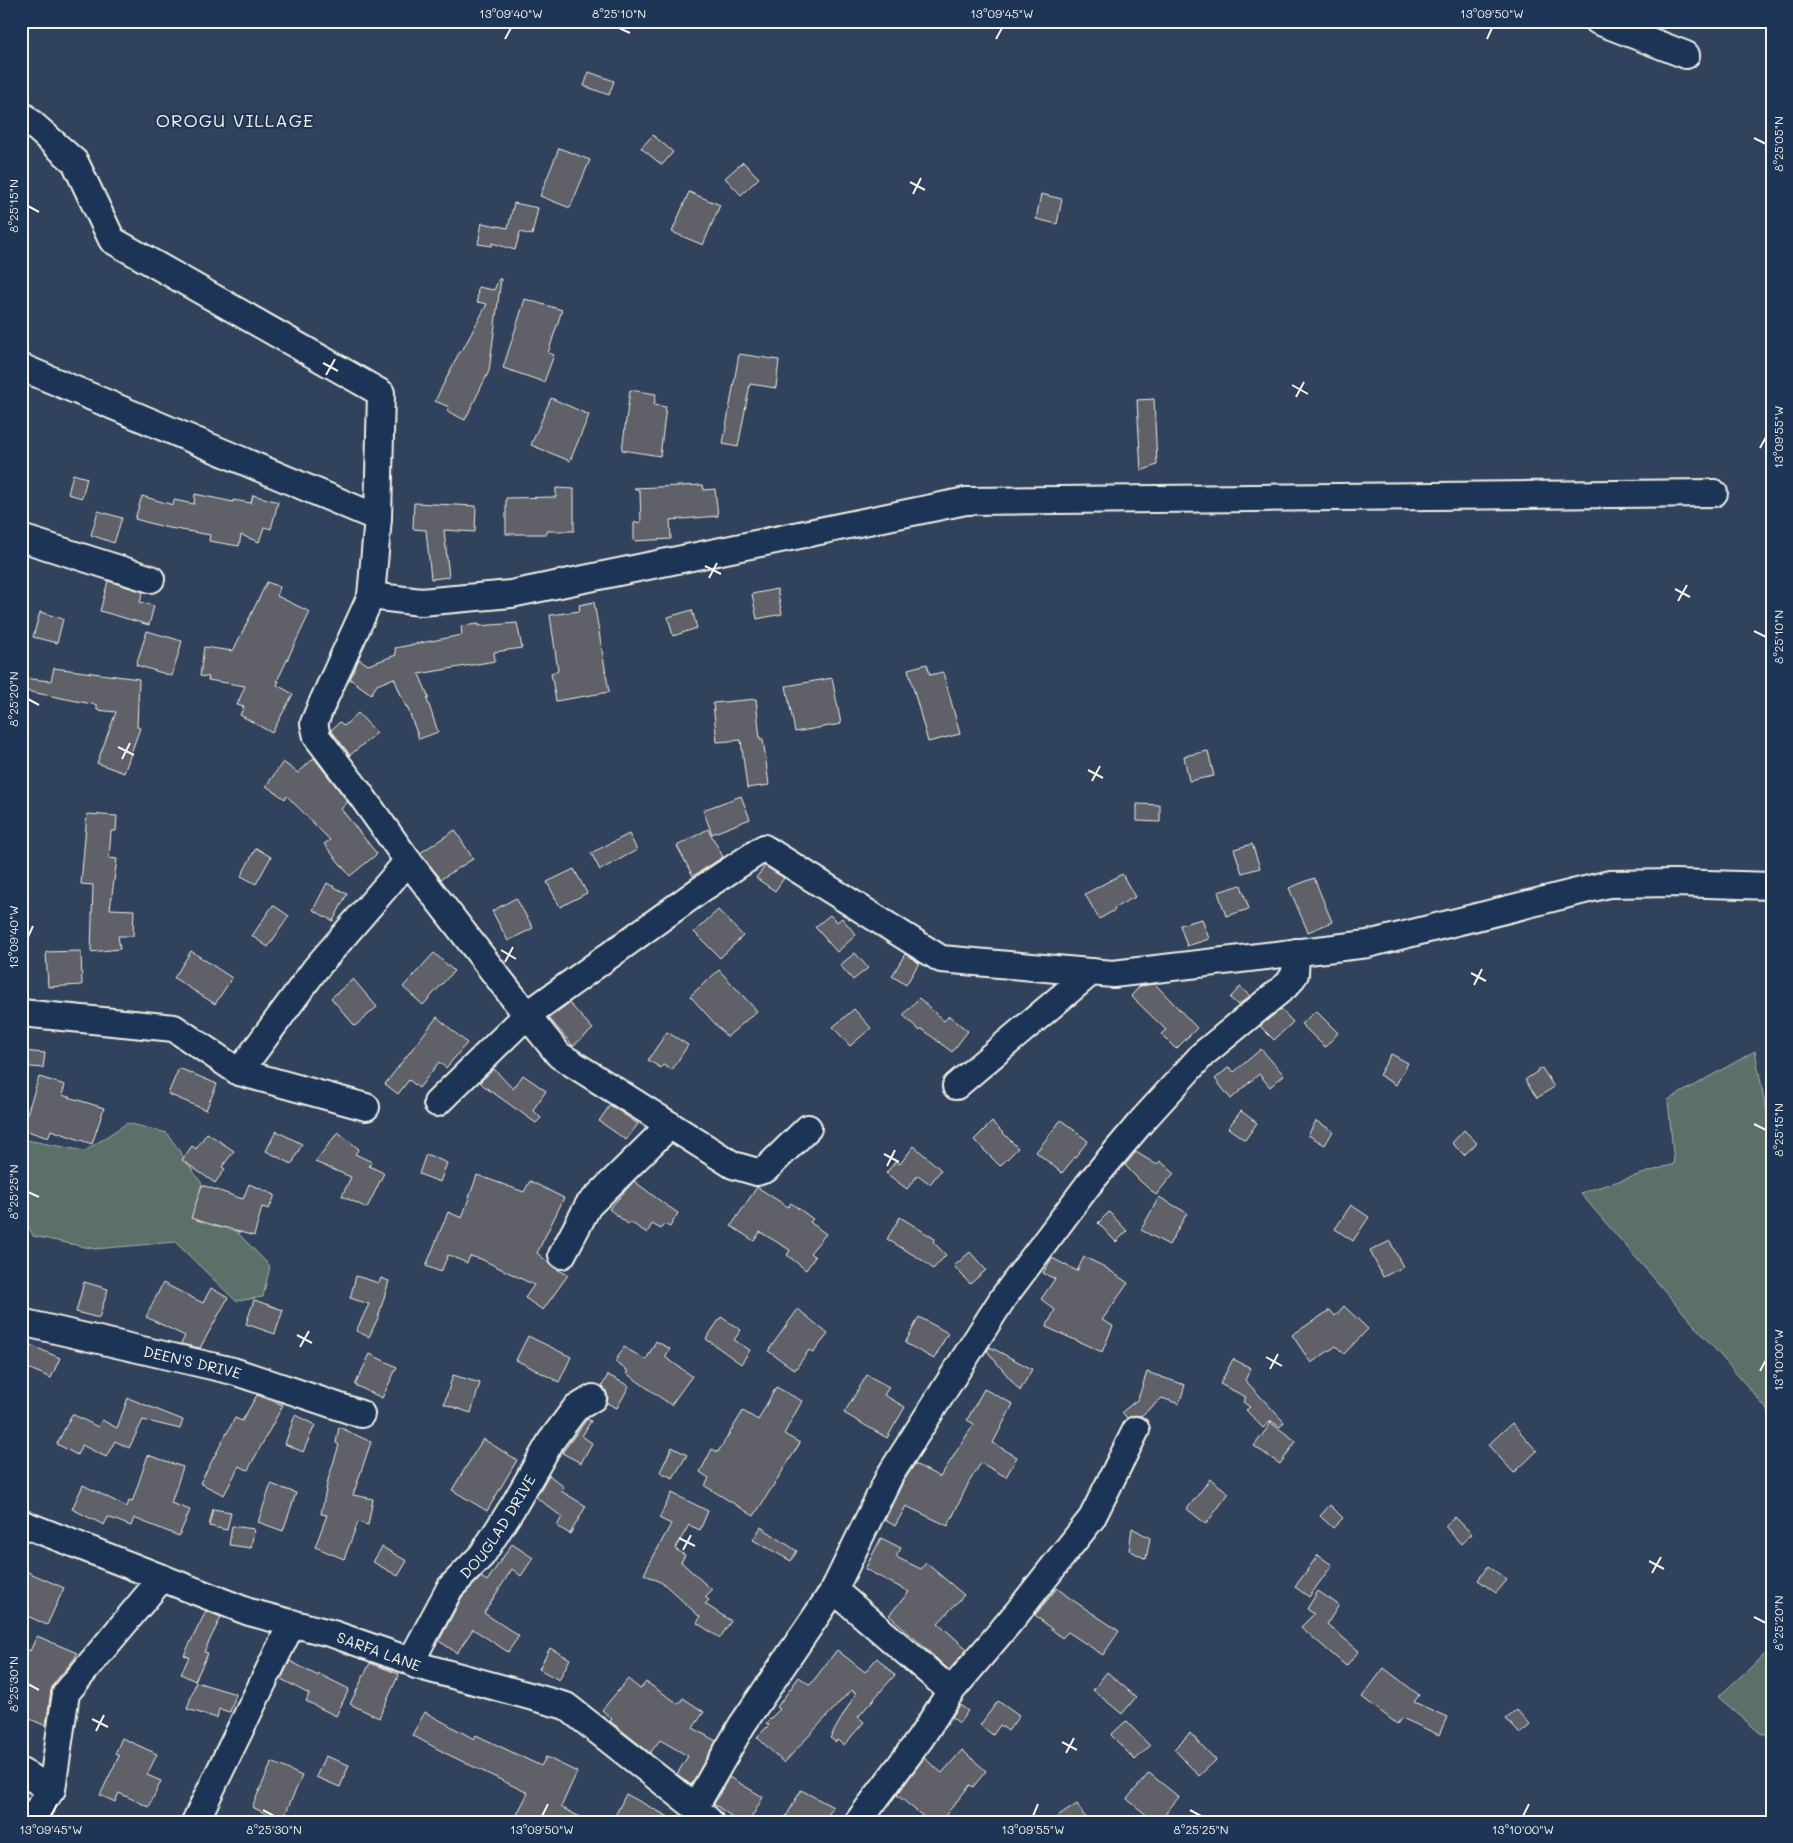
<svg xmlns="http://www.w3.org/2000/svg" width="1793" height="1843" font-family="Mali,sans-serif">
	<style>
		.grass { fill: #5b706b; stroke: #a8b0aa }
		.building { fill: #5e6168; stroke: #f4f1e8 }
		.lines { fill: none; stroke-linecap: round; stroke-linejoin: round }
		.minor-casing { stroke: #f4f1e8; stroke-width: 30 }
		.minor { stroke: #1d3557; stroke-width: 26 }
		.ticks { fill: none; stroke: #f4f1e8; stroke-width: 2 }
		.labels { text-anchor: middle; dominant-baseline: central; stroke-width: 4; stroke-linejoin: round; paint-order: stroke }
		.street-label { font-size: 15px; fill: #f4f1e8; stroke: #1d3557 }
		.quarter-label { font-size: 18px; letter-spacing: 1px; fill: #f4f1e8; stroke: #1d3557 }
		.neatline { fill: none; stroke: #f4f1e8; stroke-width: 2 }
		.ticks-label { font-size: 12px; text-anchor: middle; fill: #f4f1e8 }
	</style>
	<rect width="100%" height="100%" fill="#30425c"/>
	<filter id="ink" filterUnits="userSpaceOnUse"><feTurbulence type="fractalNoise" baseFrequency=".02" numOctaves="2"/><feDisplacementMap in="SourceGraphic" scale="10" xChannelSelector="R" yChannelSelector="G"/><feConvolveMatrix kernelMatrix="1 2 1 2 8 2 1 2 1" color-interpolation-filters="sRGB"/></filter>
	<g filter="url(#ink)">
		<!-- grass -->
		<path class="grass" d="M1755 1051 1766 1110 1772 1109V1415L1580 1193 1674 1164 1668 1100Z
			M127 1123 167 1133 231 1226 270 1266 263 1297 236 1301 175 1242 95 1249 33 1236 21 1210V1147L26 1140 85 1151Z
			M1772 1648V1738L1760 1733 1718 1697Z"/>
		<!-- building -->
		<path class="building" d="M589 72 614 81 609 95 584 86Z
			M653 135 673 152 662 165 641 148Z
			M559 148 590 160 570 208 540 196Z
			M743 162 759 178 741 195 725 178Z
			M689 192 720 205 703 245 672 232Z
			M1041 194 1062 199 1057 224 1036 219Z
			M514 203 538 208 532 235 520 232 515 250 492 243V246L478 244 482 223 508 228Z
			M499 279H501L489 371 465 420 447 411 449 407 435 401 460 351H462L487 304 477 302 478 287 494 290Z
			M525 299 562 310 548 353 554 355 544 382 503 368Z
			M739 354 779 360 776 388 750 384 738 447 723 444Z
			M630 390 656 394 654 405 666 407 660 456 622 450Z
			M551 398 589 415 570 461 531 445Z
			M1154 399 1157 465 1141 471 1137 400Z
			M73 474 87 478 82 498 68 494Z
			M703 485 704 490 715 489 718 516 670 520 671 539 634 541V523L641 522 640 491 634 488Z
			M556 488 574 489V531H547V534H506V498L556 497Z
			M195 494 233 502V500L251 503 253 495 278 502 271 529 264 527 259 542 241 535 239 546 209 541 210 535 164 527 135 519 142 496 173 505 174 500 194 504Z
			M414 503 476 506 475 532 444 530 449 577 431 579 426 530 413 529Z
			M98 511 122 518 114 543 91 535Z
			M108 581 143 592 140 602 154 606 149 625 100 611Z
			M267 582 280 587 277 596 310 612 277 681H279L277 685 293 694 272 733 240 715 244 707 237 705 245 686 208 680 209 677 200 676 204 647 233 651Z
			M777 589 782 614 757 619 752 594Z
			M594 602 609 692 556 701 551 673 558 671 550 615 580 611 579 605Z
			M692 610 697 628 673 636 668 617Z
			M40 612 63 619 57 643 33 637Z
			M517 623 522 648 494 652 495 661 419 674 429 698 427 699 438 732 419 739 407 706 406 707 394 678 377 685 371 694 350 679 359 659 368 665 396 655 395 648 462 635 461 626 479 624V626Z
			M147 631 182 641 172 676 136 665Z
			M927 664 930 675 943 672 960 734 928 742 908 669Z
			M54 668 139 679 137 727 140 728 124 773 97 763 116 712 97 710V705L21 690V678L51 681Z
			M832 678 841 724 795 732 786 686Z
			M756 699 760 739H763L769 785 747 788 741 740 717 742 713 703Z
			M358 713 377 733 350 755 331 730 340 722 344 726Z
			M1208 751 1214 776 1189 781 1184 756Z
			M314 758 348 802 341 809 377 854 350 876 324 844 330 840 287 796 285 799 266 786 283 762 298 773Z
			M741 796 750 819 712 834 703 810Z
			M1137 804 1160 805V822L1137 821Z
			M87 814 117 816 116 831H111L109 858 117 859 110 909 134 910 133 936H118L120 949 91 952 93 885 81 884Z
			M708 829 723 857 693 876 677 846Z
			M455 830 473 859 441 879 420 853Z
			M629 834 637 850 600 870 591 853Z
			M1252 844 1260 868 1242 873 1234 849Z
			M256 848 271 857 256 884 241 876Z
			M765 866 784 878 775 891 756 878Z
			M574 869 587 893 560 907 547 882Z
			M1122 874 1135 897 1114 908 1115 910 1099 919 1085 894Z
			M1314 878 1332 922 1308 932 1289 888Z
			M327 883 347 894 333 921 313 910Z
			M1241 885 1249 909 1226 916 1218 892Z
			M516 898 533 928 508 941 492 911Z
			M273 905 289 916 268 947 252 936Z
			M718 910 743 936 720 958 694 932Z
			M830 915 837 922 842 918 856 935 837 952 815 927Z
			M1202 919 1209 939 1187 946 1180 925Z
			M81 951 82 985 48 987 46 952Z
			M191 951 232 978 215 1004 174 978Z
			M434 953 454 971 423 1005 403 987Z
			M855 953 868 968 853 980 840 965Z
			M905 954 919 963 906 985 892 976Z
			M719 970 757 1011 727 1037 690 996Z
			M353 979 377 1007 355 1026 331 998Z
			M1155 984 1197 1028 1176 1049 1161 1034 1166 1030 1131 996 1140 986Z
			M1240 987 1250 996 1238 1005 1230 998Z
			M919 998 944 1021 949 1016 968 1031 952 1052 922 1029 920 1031 903 1015Z
			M569 1003 593 1029 573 1046 549 1018Z
			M854 1009 871 1028 850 1046 833 1027Z
			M1281 1009 1293 1022 1274 1040 1260 1026Z
			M1316 1011 1338 1033 1325 1047 1301 1024Z
			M437 1017 467 1043 446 1068 439 1062 419 1088 409 1080 398 1094 385 1084Z
			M667 1032 688 1045 672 1070 663 1065 661 1068 648 1060Z
			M1261 1049 1284 1075 1270 1087 1259 1074 1231 1099 1215 1079 1229 1067 1234 1072Z
			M21 1051 45 1053 43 1068 21 1066Z
			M1391 1054 1408 1063 1396 1085 1379 1075Z
			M179 1068 217 1084 206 1110 168 1094Z
			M1542 1068 1554 1087 1537 1098 1525 1080Z
			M494 1069 513 1089 523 1075 546 1091 533 1110 541 1118 536 1123 485 1087 480 1082Z
			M39 1077 65 1085 62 1095 104 1108 92 1144 51 1130 48 1138 22 1129Z
			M610 1105 638 1124 626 1140 599 1121Z
			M1241 1111 1257 1123 1245 1140 1228 1128Z
			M1061 1120 1088 1141 1062 1173 1036 1152Z
			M1316 1121 1333 1131 1325 1145 1308 1135Z
			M992 1122 1018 1148 1000 1166 974 1140Z
			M1464 1130 1477 1143 1464 1155 1452 1143Z
			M276 1131 302 1144 292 1164 266 1151Z
			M338 1132 359 1149 355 1154 372 1162 369 1166 384 1173 367 1208 342 1196 351 1177 315 1162Z
			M207 1133 234 1151 222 1167 225 1169 215 1183 182 1160 192 1146 196 1149Z
			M914 1146 941 1170 930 1184 918 1175 907 1189 886 1173 896 1161 900 1164Z
			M1136 1152 1157 1165 1160 1161 1174 1173 1156 1195 1139 1180 1125 1165Z
			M426 1154 447 1163 440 1182 419 1174Z
			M477 1175 524 1192 530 1181 564 1198 537 1253 555 1268 568 1275 543 1310 525 1298 534 1285 481 1259 470 1256 467 1263 448 1255 441 1272 426 1266 448 1212 462 1218Z
			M634 1181 663 1203 678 1213 670 1227 664 1224 661 1229 652 1224 647 1233 630 1222 628 1224 609 1209Z
			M249 1184 275 1195 269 1209 262 1207 254 1236 223 1227 222 1228 191 1218 202 1185 243 1199Z
			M757 1187 788 1207 791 1203 813 1219 810 1222 826 1234 810 1253 815 1257 806 1270 787 1255 790 1250 760 1232 754 1241 731 1226Z
			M1159 1197 1187 1213 1169 1245 1141 1230Z
			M1351 1205 1369 1217 1353 1241 1335 1229Z
			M1109 1212 1127 1231 1116 1242 1098 1223Z
			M900 1217 935 1239 933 1242 946 1255 933 1269 925 1262 887 1239Z
			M1390 1241 1403 1267 1383 1277 1370 1251Z
			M970 1252 986 1270 970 1284 954 1266Z
			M1084 1257 1103 1266 1128 1283 1102 1320 1113 1326 1102 1352 1046 1327 1055 1310 1041 1299 1055 1279 1043 1273 1052 1258 1077 1271Z
			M356 1276 379 1283 381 1278 389 1281 378 1318 369 1337 356 1331 369 1304 350 1298Z
			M84 1282 108 1289 99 1318 76 1312Z
			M163 1283 203 1303 211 1288 228 1298 200 1348 181 1344 185 1336 146 1317Z
			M254 1300 283 1310 275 1334 246 1324Z
			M1344 1306 1368 1329 1344 1354 1336 1346 1311 1363 1292 1335 1330 1310 1335 1316Z
			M798 1309 828 1334 813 1353 809 1350 795 1370 768 1351Z
			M721 1317 741 1330 734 1340 750 1350 741 1364 706 1339Z
			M919 1317 948 1333 934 1359 905 1343Z
			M528 1336 571 1357 559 1382 516 1360Z
			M656 1341 670 1349 665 1357 692 1376 671 1405 626 1373 628 1371 615 1362 624 1347 646 1360Z
			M28 1344 60 1358 51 1378 21 1365V1359Z
			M990 1347 1032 1369 1020 1391 987 1351Z
			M370 1354 397 1367 382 1398 355 1385Z
			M1233 1359 1251 1368 1245 1380 1284 1422 1280 1427 1271 1421 1263 1428 1246 1410 1250 1407 1243 1402 1246 1397 1220 1384Z
			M1147 1372 1185 1385 1179 1404 1162 1398 1141 1416 1135 1415 1127 1418 1122 1412 1138 1399Z
			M453 1375 480 1383 471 1413 444 1404Z
			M608 1375 629 1386 617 1408 607 1403 608 1397 606 1391 602 1386Z
			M867 1375 889 1387 884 1395 905 1407 887 1438 844 1413Z
			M776 1387 802 1401 784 1434 800 1443 754 1516 705 1486 709 1478 700 1472 712 1449 718 1452 743 1411 758 1420Z
			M984 1389 1013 1404 993 1443 1017 1457 1006 1477 981 1463 969 1482 948 1526 906 1506 895 1526 885 1520 903 1482 915 1464 940 1477 974 1424 967 1420Z
			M257 1395 283 1405 248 1470 239 1466 224 1495 200 1483 235 1418 242 1421Z
			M128 1398 183 1420 180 1429 143 1420 129 1448 115 1441 106 1457 82 1445 77 1455 57 1444 72 1414 98 1427 102 1420 117 1428Z
			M295 1415 315 1425 303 1452 285 1444Z
			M587 1419 591 1421 582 1436 592 1443 581 1463 562 1453Z
			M1271 1423 1296 1441 1280 1464 1254 1446Z
			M1512 1423 1537 1451 1514 1473 1488 1445Z
			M339 1427 371 1442 353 1495 373 1499 368 1525 358 1522 344 1559 315 1547 327 1515 321 1514 328 1480 339 1445 336 1443Z
			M483 1439 517 1460 487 1511 452 1490Z
			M672 1447 687 1455 673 1478 660 1472Z
			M148 1455 183 1467 171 1503 190 1510 179 1536 134 1518 131 1526 108 1517 104 1525 72 1509 83 1485 127 1507 129 1501 132 1502Z
			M549 1475 564 1487 561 1491 586 1506 570 1534 557 1526 562 1517 536 1497Z
			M1210 1479 1229 1493 1206 1524 1187 1509Z
			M271 1484 296 1493 283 1531 258 1522Z
			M672 1493 708 1511 700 1530 689 1525 675 1549 685 1555 681 1562 712 1590 705 1597 709 1600 705 1604 731 1621 720 1638 697 1623 700 1617 664 1584 644 1574 671 1524 659 1518Z
			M1330 1505 1343 1518 1333 1528 1320 1516Z
			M213 1509 231 1512 227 1530 209 1526Z
			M1455 1517 1472 1534 1461 1544 1445 1526Z
			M232 1526 254 1529 251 1548 229 1545Z
			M761 1527 797 1551 791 1561 753 1540Z
			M1132 1528 1150 1538 1146 1559 1129 1550Z
			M881 1538 901 1548 896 1557 921 1569 926 1563 964 1595 938 1623 967 1649 949 1670 889 1615 909 1592 865 1569Z
			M512 1544 533 1558 521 1576 512 1569 484 1613 519 1636 508 1652 473 1629 457 1653 439 1641 462 1597 481 1577 487 1581Z
			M382 1547 407 1561 398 1576 373 1562Z
			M1318 1555 1332 1565 1309 1597 1295 1587Z
			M1488 1566 1507 1580 1496 1593 1478 1580Z
			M21 1569 64 1588 47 1625 21 1613Z
			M1057 1588 1071 1599 1119 1631 1103 1655 1068 1632 1062 1638 1035 1615Z
			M1318 1591 1339 1605 1327 1624 1359 1651 1346 1666 1301 1627 1314 1614 1307 1609Z
			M206 1611 221 1617 204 1652 208 1653 195 1681 181 1674 189 1657 184 1655Z
			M37 1636 77 1653 75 1658 54 1683 51 1690 46 1726 21 1715V1647L30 1651Z
			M550 1648 570 1659 559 1680 539 1669Z
			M837 1650 865 1672 877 1658 895 1675 858 1717 864 1722 844 1745 837 1740 836 1742 830 1738 856 1693 851 1690 784 1763 757 1737 769 1725 766 1723 780 1709 777 1707 799 1677 810 1685Z
			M290 1661 318 1676 319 1674 349 1689 336 1716 306 1701 309 1694 281 1679Z
			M370 1663 399 1674 379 1718 350 1704Z
			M1384 1668 1419 1695 1414 1702 1447 1717 1439 1735 1402 1718 1397 1724 1362 1697Z
			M1107 1672 1136 1697 1122 1714 1093 1690Z
			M628 1679 640 1689 646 1682 679 1704 683 1698 704 1712 693 1728 716 1741 691 1785 677 1774 688 1756 660 1740 650 1753 610 1721 612 1719 602 1710Z
			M196 1682 236 1694 230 1712 219 1709 217 1718 187 1709Z
			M998 1701 1019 1716 1008 1731 1000 1725 993 1735 980 1725Z
			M960 1705 968 1711 959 1723 952 1717Z
			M1517 1710 1530 1725 1520 1734 1506 1719Z
			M425 1712 474 1739 476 1735 541 1766 546 1757 577 1772 561 1807 589 1822H513L528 1793 445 1753 412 1735Z
			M1126 1721 1150 1746 1135 1760 1111 1735Z
			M1190 1733 1216 1760 1199 1776 1174 1749Z
			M122 1738 157 1754 147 1775 161 1781 149 1807 119 1793 115 1802 100 1795 119 1756 115 1754Z
			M962 1750 986 1771 973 1787 970 1785 940 1822H930L897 1795 924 1758 942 1773Z
			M325 1756 349 1765 340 1787 316 1777Z
			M272 1762 302 1776 282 1821 252 1807Z
			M1149 1773 1179 1797 1158 1822H1155L1127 1799Z
			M729 1777 763 1797 749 1822H727L731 1816 714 1804Z
			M801 1790 833 1807 824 1822H783Z
			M626 1794 678 1822H612Z
			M1077 1804 1088 1822H1050Z"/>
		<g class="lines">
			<!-- minor casing -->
			<g class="minor-casing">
				<g id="minor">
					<path d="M1598 21 1686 55"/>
					<path d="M21 114 75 162 112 240 381 393 378 518"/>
					<path d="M21 367 378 518 371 596 321 706 314 723 317 737 358 791 408 861 527 1015 559 1055 733 1165 757 1172 766 1169 808 1128"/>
					<path d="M21 538 151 579"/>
					<path d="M371 596 421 602 511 594 966 501 1714 493"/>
					<path d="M21 1013 174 1028 239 1072 366 1107"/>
					<path d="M239 1072 316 968 408 861"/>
					<path d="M956 1086 1091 972"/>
					<path d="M437 1103 527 1015 700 890 764 848 941 959 1113 974 1368 944 1609 884 1674 883 1772 886"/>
					<path d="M562 1255 588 1206 670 1125"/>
					<path id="s1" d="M21 1322 233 1371 361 1414"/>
					<path d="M21 1523 249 1612 333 1634 411 1661 416 1665 566 1706 695 1807 710 1822"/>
					<path id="s2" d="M411 1661 450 1588 482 1555 514 1505 551 1441 575 1409 593 1398"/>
					<path d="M951 1691 834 1590 890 1475 1003 1298 1088 1185 1141 1122 1203 1054 1288 984 1295 974 1296 952"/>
					<path d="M21 1772 52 1789"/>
					<path d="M695 1807 742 1725 834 1590"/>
					<path d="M29 1822 52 1789 66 1693 162 1578"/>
					<path d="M195 1822 292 1623"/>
					<path d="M858 1822 920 1739 951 1691 1017 1613 1092 1518 1136 1430"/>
				</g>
			</g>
			<!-- minor -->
			<use href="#minor" class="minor"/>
		</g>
	</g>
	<!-- ticks -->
	<path class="ticks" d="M619 28 630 33M505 39 511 28M996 39 1002 28M1487 39 1492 28M1754 138 1766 144M910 182 925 190M913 194 921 178M28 206 39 212M323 363 338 371M326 375 335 359M1292 385 1308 394M1296 397 1304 382M1760 448 1766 437M705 566 721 574M709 578 717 563M1675 589 1690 597M1678 601 1687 585M1754 631 1766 637M28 699 39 705M118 747 134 755M122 759 130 743M1088 770 1103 778M1092 781 1100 766M28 937 33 926M501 950 516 959M505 962 513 947M1471 973 1486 981M1474 985 1482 969M1754 1124 1766 1130M884 1154 899 1162M887 1166 895 1150M28 1192 39 1197M297 1335 312 1343M300 1347 309 1331M1266 1357 1282 1366M1270 1369 1278 1354M1760 1371 1766 1360M679 1538 695 1546M683 1550 691 1535M1649 1561 1664 1569M1652 1573 1661 1557M1754 1617 1766 1623M28 1684 39 1690M92 1719 108 1727M96 1731 104 1715M1062 1742 1077 1750M1066 1753 1074 1738M263 1810 274 1816M1190 1810 1201 1816M51 1816 57 1804M542 1816 548 1804M1033 1816 1038 1804M1523 1816 1529 1804"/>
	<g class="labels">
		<!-- street labels -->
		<g class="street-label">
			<text stroke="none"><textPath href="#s1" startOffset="176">DEEN'S DRIVE</textPath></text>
			<text stroke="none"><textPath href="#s2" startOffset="161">DOUGLAD DRIVE</textPath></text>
			<text transform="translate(379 1651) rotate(20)">SARFA LANE</text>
		</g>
		<!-- quarter labels -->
		<g class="quarter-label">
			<text x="235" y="120">OROGU VILLAGE</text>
		</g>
	</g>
	<!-- margin -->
	<rect width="1793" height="1843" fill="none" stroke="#1d3557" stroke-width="55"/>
	<rect x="28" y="28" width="1738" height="1788" class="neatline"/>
	<g class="ticks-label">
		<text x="511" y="18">13°09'40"W</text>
		<text x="619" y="18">8°25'10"N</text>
		<text x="1002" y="18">13°09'45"W</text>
		<text x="1492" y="18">13°09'50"W</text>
		<text transform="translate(1779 144) rotate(-90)" y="4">8°25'05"N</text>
		<text transform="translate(14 206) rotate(-90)" y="4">8°25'15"N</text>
		<text transform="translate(1779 437) rotate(-90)" y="4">13°09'55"W</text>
		<text transform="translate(1779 637) rotate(-90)" y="4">8°25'10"N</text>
		<text transform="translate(14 699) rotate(-90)" y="4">8°25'20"N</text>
		<text transform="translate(14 937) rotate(-90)" y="4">13°09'40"W</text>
		<text transform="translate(1779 1130) rotate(-90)" y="4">8°25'15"N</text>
		<text transform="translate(14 1192) rotate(-90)" y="4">8°25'25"N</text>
		<text transform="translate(1779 1360) rotate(-90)" y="4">13°10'00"W</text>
		<text transform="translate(1779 1623) rotate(-90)" y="4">8°25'20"N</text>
		<text transform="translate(14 1684) rotate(-90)" y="4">8°25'30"N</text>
		<text x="51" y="1834">13°09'45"W</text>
		<text x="274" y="1834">8°25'30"N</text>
		<text x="542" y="1834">13°09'50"W</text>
		<text x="1033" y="1834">13°09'55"W</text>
		<text x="1201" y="1834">8°25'25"N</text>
		<text x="1523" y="1834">13°10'00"W</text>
	</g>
</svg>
